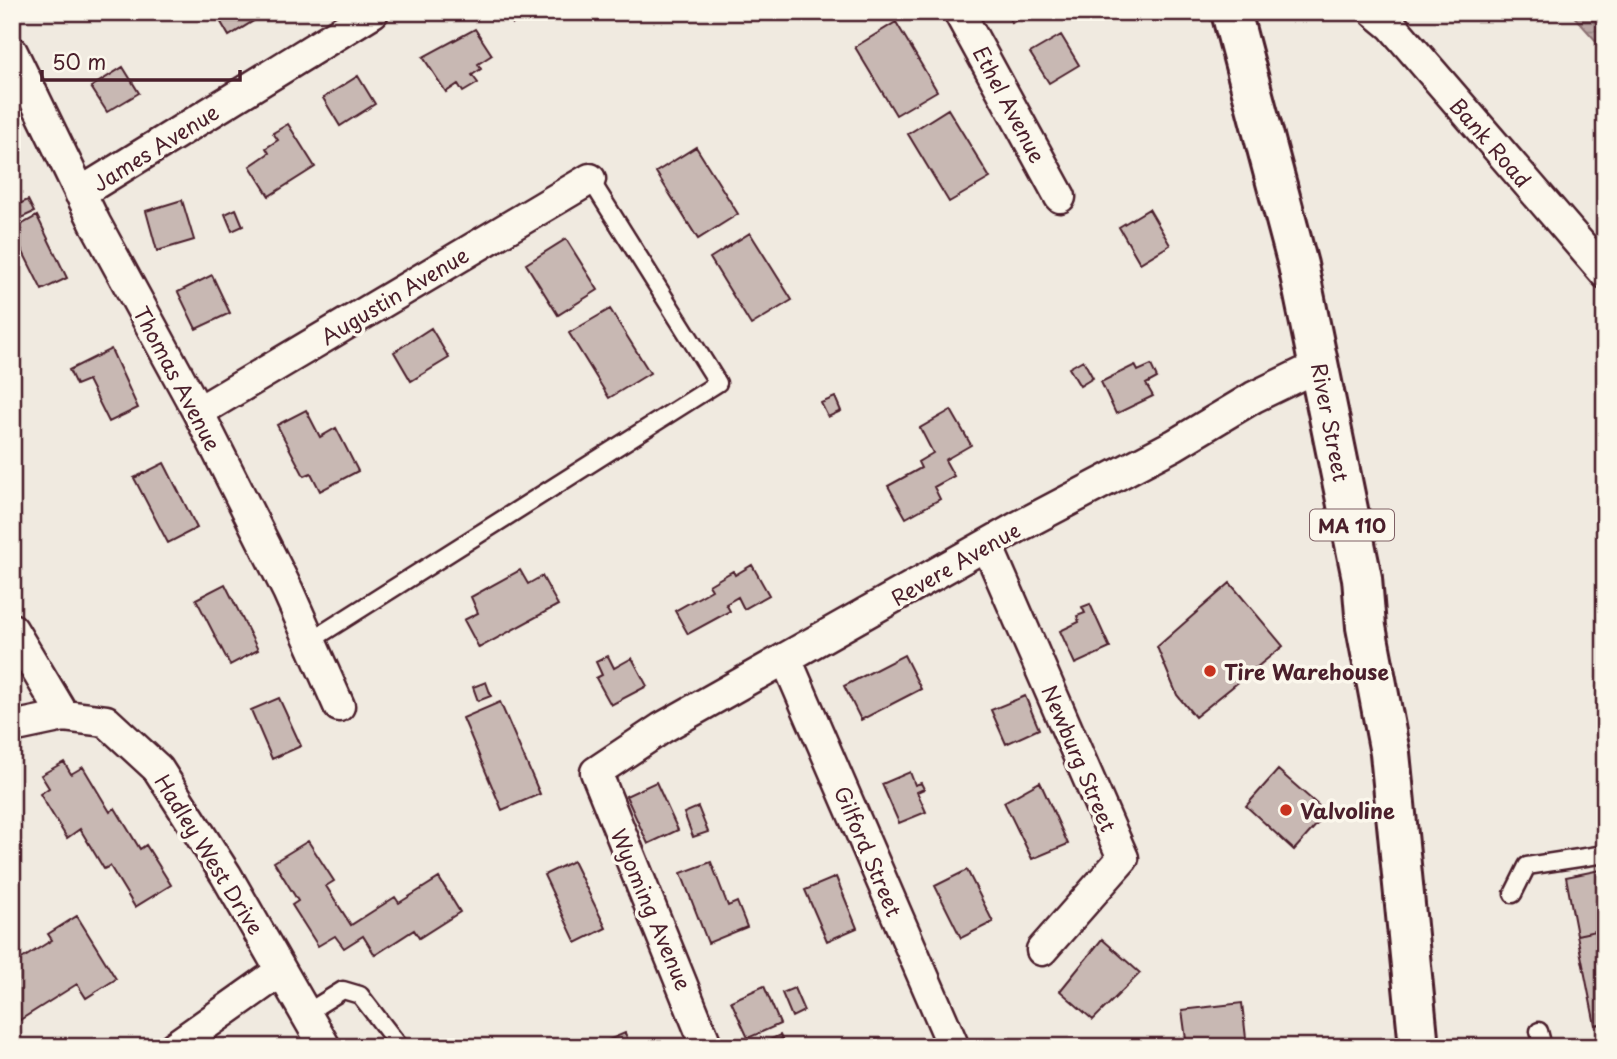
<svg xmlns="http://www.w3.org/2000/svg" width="1617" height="1059" font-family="'Playpen Sans',sans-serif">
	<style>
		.water { fill: url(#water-rules); stroke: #8c6f72; stroke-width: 2 }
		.building { fill: #c8b8b3; stroke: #4a1f2b; stroke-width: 2 }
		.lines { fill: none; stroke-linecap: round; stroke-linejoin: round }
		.service-casing { stroke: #4a1f2b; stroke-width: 21 }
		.minor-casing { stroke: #4a1f2b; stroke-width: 35 }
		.primary-casing { stroke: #4a1f2b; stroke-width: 44 }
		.service { stroke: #fbf7ec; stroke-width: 16 }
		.minor { stroke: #fbf7ec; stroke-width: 30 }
		.primary { stroke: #fbf7ec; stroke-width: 38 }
		.poi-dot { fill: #c8321e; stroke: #fbf7ec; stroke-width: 2.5 }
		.labels { text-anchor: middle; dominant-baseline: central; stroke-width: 7; stroke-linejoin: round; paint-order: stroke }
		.shield { fill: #fbf7ec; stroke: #7f6065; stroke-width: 2 }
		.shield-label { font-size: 19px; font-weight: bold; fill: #4a1f2b }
		.street-label { font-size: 21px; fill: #4a1f2b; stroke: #fbf7ec }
		.poi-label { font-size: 21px; font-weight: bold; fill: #4a1f2b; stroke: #fbf7ec; text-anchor: start }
	</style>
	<defs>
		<pattern id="water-rules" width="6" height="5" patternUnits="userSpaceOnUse" patternTransform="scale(1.75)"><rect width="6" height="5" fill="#b8a4a2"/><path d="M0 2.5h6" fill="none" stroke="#988584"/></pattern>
	</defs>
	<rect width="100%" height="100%" fill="#f0eae0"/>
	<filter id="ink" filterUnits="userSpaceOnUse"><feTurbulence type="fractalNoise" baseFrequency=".0143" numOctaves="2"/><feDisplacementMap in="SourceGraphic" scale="14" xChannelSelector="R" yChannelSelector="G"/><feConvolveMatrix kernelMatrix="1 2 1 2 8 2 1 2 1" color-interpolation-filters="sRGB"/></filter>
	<g filter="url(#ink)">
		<!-- water -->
		<path class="water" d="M1570 12H1605V51Z"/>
		<!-- building -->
		<path class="building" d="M215 12H268L229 36Z
			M505 12H532L513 24Z
			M1005 12H1028L1012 23Z
			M896 22 937 91 896 115 855 47Z
			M475 29 492 55 478 64 481 69 472 75 478 83 463 92 458 84 446 92 423 57Z
			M1061 35 1079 65 1049 83 1030 53Z
			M123 67 139 93 107 112 91 87Z
			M358 76 375 104 340 126 323 98Z
			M948 109 990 178 949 202 908 134Z
			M288 124 315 167 269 196 250 166 269 153 266 148 278 140 273 133Z
			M696 147 738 214 698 239 656 172Z
			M28 200 34 212 12 222V207Z
			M182 200 194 240 157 251 146 211Z
			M236 209 243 226 232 231 225 214Z
			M1149 209 1170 245 1140 263 1119 227Z
			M37 216 67 278 42 290 12 230Z
			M750 233 792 300 751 325 710 258Z
			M566 239 598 290 558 315 526 264Z
			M212 275 230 313 196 329 178 292Z
			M610 309 650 373 609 398 569 333Z
			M431 328 449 358 411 381 394 352Z
			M111 349 138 408 109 422 88 380 76 385 69 370Z
			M1083 360 1093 378 1080 386 1069 368Z
			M1135 365 1138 371 1151 365 1157 378 1146 384 1153 396 1116 414 1101 382Z
			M835 397 841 411 828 417 821 403Z
			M306 410 320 437 336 428 358 471 320 491 311 473 304 476 277 425Z
			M951 410 971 445 945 460 954 476 934 487 940 499 906 518 888 486 921 468 918 462 933 453 920 428Z
			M164 463 197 528 168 543 134 478Z
			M752 565 769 595 744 609 738 597 726 604 730 611 688 634 675 611 712 590 709 585 733 571 735 575Z
			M520 570 528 584 542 576 558 605 479 648 464 620 478 613 471 597Z
			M1230 583 1283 646 1195 717 1177 695 1157 647Z
			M225 584 258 650 230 665 196 599Z
			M1090 604 1110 648 1075 664 1060 631 1079 622 1077 616 1085 613 1082 607Z
			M904 655 921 689 861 720 844 686Z
			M608 656 614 668 632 658 647 686 611 705 596 678 602 675 596 662Z
			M486 682 491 696 478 701 473 687Z
			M1025 696 1039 729 1006 744 991 710Z
			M279 698 301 746 272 759 251 710Z
			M500 702 540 794 502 810 463 718Z
			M64 762 71 774 83 767 110 812 115 808 140 849 146 845 171 885 135 907 110 866 104 869 80 829 67 838 40 794 49 788 41 775Z
			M1278 770 1327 813 1294 850 1246 806Z
			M910 772 915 785 921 783 924 789 917 792 926 812 899 823 882 784Z
			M656 782 678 830 648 844 626 796Z
			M1040 782 1068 844 1032 859 1004 802Z
			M698 807 708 832 693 837 684 813Z
			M308 841 334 881 326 886 351 925 395 897 399 903 439 878 460 912 419 938 414 930 375 955 363 936 344 948 335 936 318 946 292 905 298 901 274 862Z
			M573 861 606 928 576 943 544 875Z
			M711 862 728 906 737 902 747 927 708 943 681 873Z
			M1605 869V929L1577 935 1566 877Z
			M967 870 993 922 961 938 935 886Z
			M836 877 857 928 827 941 805 890Z
			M77 916 116 979 86 998 77 984 12 1025V965L52 940 48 934Z
			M1605 929V1023L1595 1025 1577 935Z
			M1102 939 1140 973 1093 1020 1060 991Z
			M764 986 780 1024 748 1038 731 1001Z
			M794 988 804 1011 792 1017 782 993Z
			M1242 1003 1247 1047H1187L1182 1010Z
			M625 1033 631 1047H600L599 1044Z
			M780 1035 785 1047H754Z"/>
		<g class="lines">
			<!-- service casing -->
			<g class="service-casing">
				<path id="service" d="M310 641 718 383 590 179
					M1513 894 1527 866 1605 854
					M306 1013 343 990 360 995 400 1047
					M1539 1031 1543 1047"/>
			</g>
			<!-- minor casing -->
			<g class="minor-casing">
				<path id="minor" d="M959 12 1060 197
					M1375 12 1392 26 1605 273
					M12 52 95 223 198 412 288 591 339 706
					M80 193 373 12
					M198 412 590 179
					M987 545 1123 858 1042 950
					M12 629 64 716
					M786 659 952 1043 949 1047
					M12 727 64 716 106 721 158 769 226 875 325 1047
					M174 1047 281 971
					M707 1047 596 772 662 728 1018 527 1174 445 1254 397 1320 365"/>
			</g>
			<!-- primary casing -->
			<g class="primary-casing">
				<path id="primary" d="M1231 12 1298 265 1362 578 1366 627 1390 753 1419 1047"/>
			</g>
			<!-- service -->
			<use href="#service" class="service"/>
			<!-- minor -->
			<use href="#minor" class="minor"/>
			<!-- primary -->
			<use href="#primary" class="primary"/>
		</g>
	</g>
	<!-- markers -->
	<g class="poi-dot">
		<circle cx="1210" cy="671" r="7"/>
		<circle cx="1286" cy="810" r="7"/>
	</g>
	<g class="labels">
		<!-- shield labels -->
		<rect class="shield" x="1310" y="509.5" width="84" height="31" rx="5"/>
		<g class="shield-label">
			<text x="1352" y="525">MA 110</text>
		</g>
		<!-- street labels -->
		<g class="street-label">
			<text transform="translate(1010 104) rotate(62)">Ethel Avenue</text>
			<text transform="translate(1491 142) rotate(49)">Bank Road</text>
			<text transform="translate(155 147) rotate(-32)">James Avenue</text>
			<text transform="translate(394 295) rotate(-31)">Augustin Avenue</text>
			<text transform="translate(178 378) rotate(62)">Thomas Avenue</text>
			<text transform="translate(1331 422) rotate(79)">River Street</text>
			<text transform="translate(955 563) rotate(-30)">Revere Avenue</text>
			<text transform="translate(1080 758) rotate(67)">Newburg Street</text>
			<text transform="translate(869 851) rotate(67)">Gilford Street</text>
			<text transform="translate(210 854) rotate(58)">Hadley West Drive</text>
			<text transform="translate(652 909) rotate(67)">Wyoming Avenue</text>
		</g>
		<!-- poi labels -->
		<g class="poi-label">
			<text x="1224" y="671">Tire Warehouse</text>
			<text x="1300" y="810">Valvoline</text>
		</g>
	</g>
	<!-- margin -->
	<rect width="1617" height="1059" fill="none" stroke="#fbf7ec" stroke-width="42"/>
	<rect x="21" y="21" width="1575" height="1017" fill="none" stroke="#4a1f2b" stroke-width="2.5" filter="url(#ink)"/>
	<!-- scale -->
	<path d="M42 70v10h198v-10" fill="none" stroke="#4a1f2b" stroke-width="3.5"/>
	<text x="52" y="70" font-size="21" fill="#4a1f2b" stroke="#fbf7ec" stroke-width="5" paint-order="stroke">50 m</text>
</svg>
